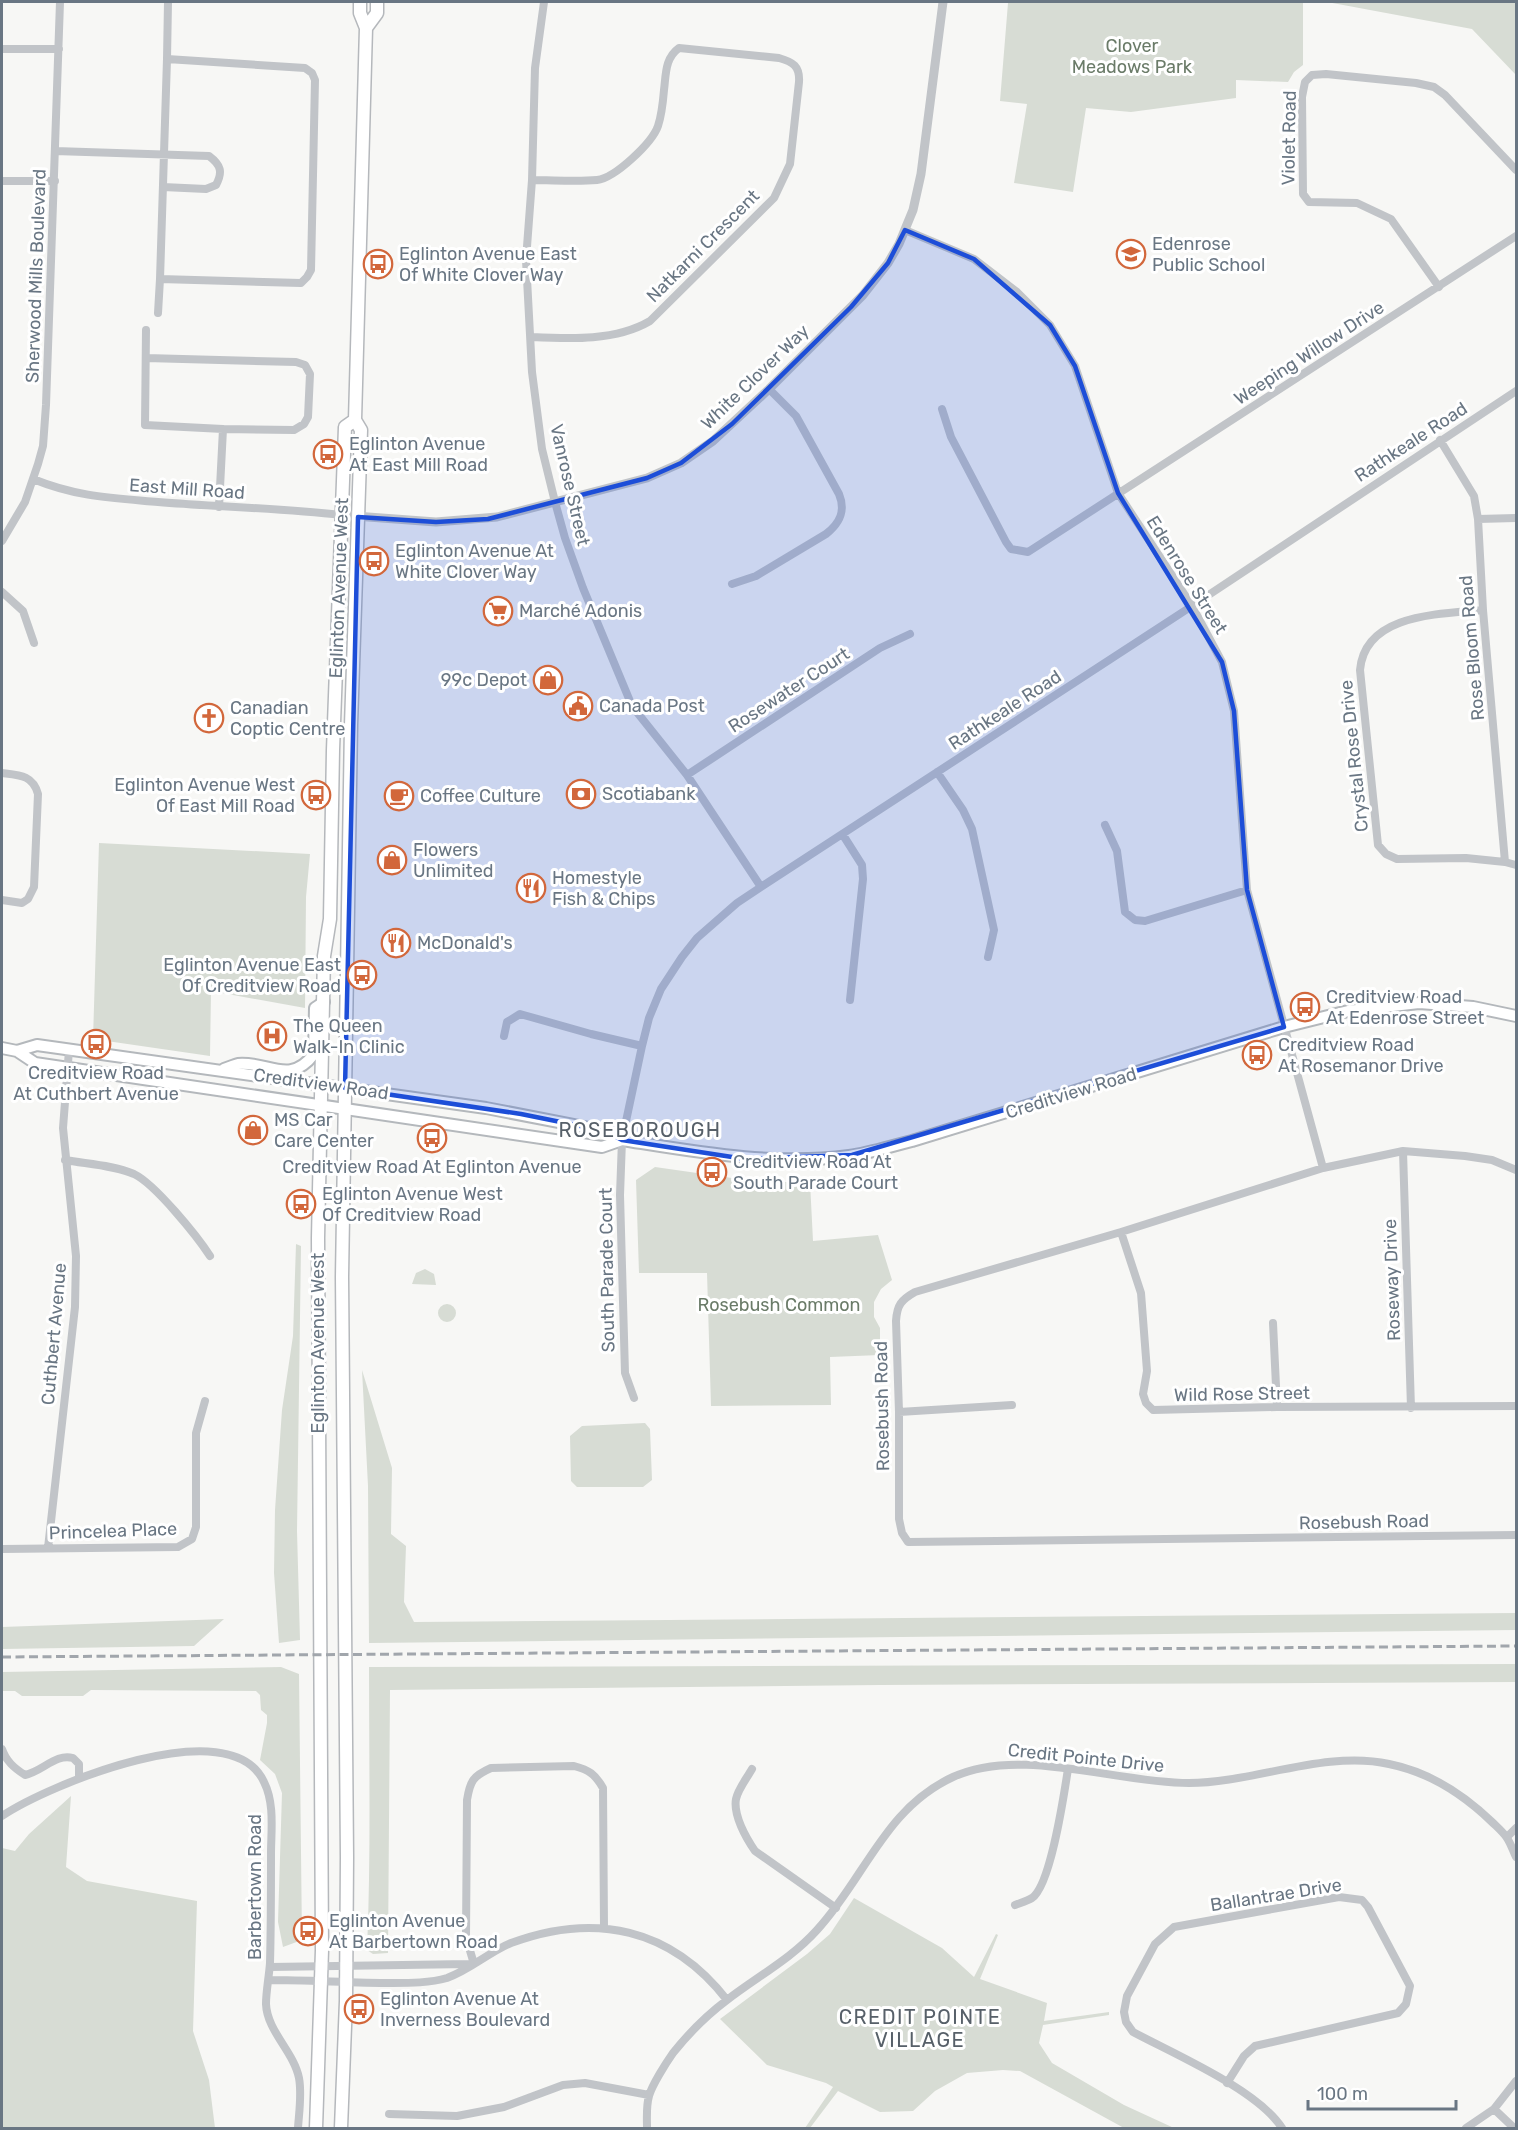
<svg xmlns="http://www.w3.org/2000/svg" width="1518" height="2130" font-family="Rubik,sans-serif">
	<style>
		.green { fill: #d7dcd4 }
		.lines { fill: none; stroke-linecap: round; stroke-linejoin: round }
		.secondary-casing { stroke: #b4b8bc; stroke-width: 14 }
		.primary-casing { stroke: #b5b8bc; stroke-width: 15 }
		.minor { stroke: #c1c4c8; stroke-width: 8 }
		.tertiary { stroke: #c1c4c8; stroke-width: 9 }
		.secondary { stroke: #fff; stroke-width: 10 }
		.primary { stroke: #fff; stroke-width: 12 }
		.rail { stroke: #a1a6ac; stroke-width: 3; stroke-dasharray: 9 4.5; stroke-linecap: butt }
		.marked { fill: #1d4ed8; fill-opacity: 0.2; stroke: #1d4ed8; stroke-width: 4.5; stroke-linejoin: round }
		.labels { text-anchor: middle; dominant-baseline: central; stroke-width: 6; stroke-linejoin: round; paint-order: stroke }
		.park-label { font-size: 18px; fill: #6a7b68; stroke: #fff }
		.street-label { font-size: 18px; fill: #697683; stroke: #fff }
		.poi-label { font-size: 18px; fill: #697683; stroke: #fff; text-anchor: start }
		.neighbourhood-label { font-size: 20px; letter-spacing: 1.5px; fill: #576069; stroke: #fff }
	</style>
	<rect width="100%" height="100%" fill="#f7f7f5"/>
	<!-- green -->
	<path class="green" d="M994 2H1303V65L1294 72 1288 82 1236 80V98L1131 112 1086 108 1073 192 1014 183 1027 104 1000 101 1008 3Z
		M1327 2H1516V75L1472 29Z
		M99 843 310 854 306 897 305 1008 211 991 210 1056 93 1039Z
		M655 1167 760 1182H810L813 1241 878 1235 892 1280 881 1289 874 1302V1317L880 1328V1355L830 1357 831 1405 711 1406 707 1273H639L636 1180Z
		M296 1244 301 1246 297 1531 300 1640 279 1643 274 1573 275 1510 282 1410 293 1336Z
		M425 1269 434 1274 436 1285 412 1284 416 1273Z
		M438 1313a9 9 0 1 1 18 0a9 9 0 1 1-18 0Z
		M362 1370 392 1468 391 1534 406 1546 404 1602 414 1622 1516 1613V1630L369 1643 368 1486Z
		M645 1423 650 1429 652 1480 643 1487H577L571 1481 570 1436 582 1426Z
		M224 1619 194 1646 2 1649V1627Z
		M1516 1664V1682L880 1685 390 1690 388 1953 373 1954 367 1950C371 1856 369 1762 369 1667Z
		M281 1667 299 1674 302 1940 283 1947 278 1922 282 1793 275 1774 260 1760 267 1723V1715L261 1710 260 1695 256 1691 91 1690 83 1696H22L15 1691H2V1672Z
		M71 1796 66 1867 87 1881 197 1901 193 2031 209 2080 215 2128H2V1848L15 1851 29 1834Z
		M854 1898 942 1948 974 1977 996 1934 998 1935 980 1979 1047 2003 1044 2021 1109 2012V2015L1043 2025 1039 2043 1052 2063 1124 2105 1174 2128H1124L1020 2071 1003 2070 967 2073 935 2091 913 2111 880 2112 838 2091 810 2128H805L833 2087 826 2083 767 2065 720 2019 807 1954 830 1934Z"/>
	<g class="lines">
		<!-- secondary casing -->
		<g class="secondary-casing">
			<path id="secondary" d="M2 1048 17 1051 37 1045 486 1108 605 1131 622 1140C698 1152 772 1166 849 1156 870 1153 891 1146 912 1141L1284 1027 1348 1011 1419 1003 1473 1007 1516 1016
				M17 1051 35 1063 602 1147 622 1140
				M224 1069C229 1067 234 1065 238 1064 268 1061 290 1086 314 1054L315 1008 324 1002"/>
		</g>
		<!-- primary casing -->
		<g class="primary-casing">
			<path id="primary" d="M366 28 377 13V2
				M316 2128 322 1950 318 1238 324 956 330 919 333 750 345 427 355 420
				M341 2128 346 2001 347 1857 342 1277 351 725 361 430 355 420 366 28 360 13V2"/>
		</g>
		<!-- minor -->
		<path class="minor" d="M544 2 535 68 532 180 526 260 532 372 542 449 555 502 565 538 583 588 632 706 687 775 761 887
			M2 49H59
			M167 59 305 68 312 73 315 80 311 270 307 277 301 283 160 279Z
			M167 59 168 2
			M55 151 209 156C221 165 223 172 216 185L206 189 163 187
			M2 181H55
			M905 230 974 259 1017 292 1050 325 1075 366 1118 493 1192 606 1222 662 1234 711 1247 890 1323 1168
			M1439 287 1391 219 1357 203 1309 202 1303 194 1302 97 1305 82 1312 75 1326 74 1416 83 1434 87 1445 95 1516 170
			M158 313 160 279
			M146 330 145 425 223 429
			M532 337C571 339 616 341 650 321L774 198 790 164 799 82C800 66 793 62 779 58L679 48C665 58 666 74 664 90 663 102 662 114 658 126 652 143 615 178 597 180 576 182 553 180 532 180
			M146 358 296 362 305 365 310 374 308 417 304 424 294 430 223 429 219 507
			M942 409 951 437 1006 542 1011 549 1028 552 1516 236
			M1440 440 1474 496 1478 519 1483 610 1505 862
			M33 479C77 497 112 498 158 502 219 507 280 508 341 515
			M1478 519 1516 518
			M2 541 25 502 38 464 43 446 46 405 60 2
			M732 584 756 576 826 534C840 523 846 511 839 494L796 416 769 389
			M2 592 23 611 34 643
			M1483 610C1441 614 1365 613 1360 670L1378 845 1386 854 1397 859 1466 858 1505 862 1516 865
			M937 772 963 810 972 829 994 930 988 957
			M2 773C19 775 33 775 38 794L34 887 28 899 22 903 2 900
			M687 775 880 648 910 634
			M1105 825 1117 851 1125 912 1135 920 1145 921 1247 890
			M843 835 862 865 863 879 850 1000
			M504 1036 507 1022 520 1014 591 1034 642 1046
			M1403 1151 1411 1408
			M65 1160C87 1164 113 1165 134 1174 155 1184 197 1236 210 1256
			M1516 1170 1492 1160 1465 1156 1403 1151 1323 1168 1121 1232 915 1292C901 1300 897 1305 896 1321L899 1412V1519L902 1533 908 1542 1516 1535
			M1121 1232 1141 1293 1147 1371 1143 1394 1146 1403 1153 1410 1277 1407 1516 1406
			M1273 1323 1277 1407
			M634 1398 625 1373 620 1195 622 1140 642 1046 649 1018 661 989 682 957 697 938 737 903 761 887 1192 606 1516 391
			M899 1412 1012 1405
			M48 1548 75 1307 76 1256 63 1128 69 1050
			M2 1549 178 1547 192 1539 196 1527V1433L205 1401
			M2 1749C6 1761 14 1768 25 1775 43 1771 56 1753 73 1758L79 1764V1778
			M752 1769C747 1778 738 1789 736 1799 733 1815 746 1838 755 1851L836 1908
			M2 1816C48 1785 231 1709 264 1782 275 1804 271 1831 271 1854 271 1890 271 1927 270 1963 269 1977 266 1991 266 2004 267 2031 294 2052 299 2078 302 2094 299 2113 298 2128
			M1507 1837 1516 1828
			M1015 1905C1020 1903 1027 1901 1032 1898 1051 1885 1064 1794 1068 1769
			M474 1964 466 1937 467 1800C470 1781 473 1776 491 1768L574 1766C589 1770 595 1774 603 1788L604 1928
			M270 1967 469 1964
			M269 1980C310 1980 351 1983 392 1983 410 1983 430 1983 447 1978 470 1970 489 1952 511 1943 595 1912 671 1928 727 2000
			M1227 2083 1244 2056 1255 2046 1398 2013 1406 2004 1410 1986 1368 1907 1362 1900 1339 1897 1174 1927 1155 1944 1127 1996 1124 2012 1126 2022 1133 2032C1174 2054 1258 2090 1282 2128
			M1494 2109 1514 2128
			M389 2114 457 2116 504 2107 563 2085 585 2083 649 2095
			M647 2128C647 2118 646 2106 649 2096 652 2085 666 2063 673 2053 689 2033 707 2015 727 2000 758 1976 791 1959 817 1930 865 1878 885 1808 953 1777 1020 1746 1116 1783 1189 1783 1253 1783 1325 1750 1389 1764 1429 1772 1463 1794 1492 1822 1497 1827 1503 1832 1507 1838 1511 1844 1513 1851 1516 1857
			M1466 2128 1494 2109 1516 2081"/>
		<!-- tertiary -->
		<path class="tertiary" d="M341 515 436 522 497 517 647 478 681 463 713 441 769 389 863 295 888 263 899 244 913 210 921 174 943 2"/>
		<!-- secondary -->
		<use href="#secondary" class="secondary"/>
		<!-- primary -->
		<use href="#primary" class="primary"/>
		<!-- rail -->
		<path class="rail" d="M2 1657 1516 1646"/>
	</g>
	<!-- marked area -->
	<path class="marked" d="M905 230 974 259 1050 325 1075 366 1118 493 1222 662 1234 711 1247 890 1284 1027 852 1155 745 1159 622 1140 605 1131 521 1114 345 1088 358 517 436 522 488 519 647 478 681 463 732 424 851 307 888 263Z"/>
	<!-- icons -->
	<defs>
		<g id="school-ring" transform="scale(1.5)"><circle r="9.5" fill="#fff" stroke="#d2673b" stroke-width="1.5"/><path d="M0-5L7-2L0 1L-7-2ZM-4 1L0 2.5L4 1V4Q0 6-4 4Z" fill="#d2673b"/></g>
		<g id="bus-ring" transform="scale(1.5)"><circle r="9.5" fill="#fff" stroke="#d2673b" stroke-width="1.5"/><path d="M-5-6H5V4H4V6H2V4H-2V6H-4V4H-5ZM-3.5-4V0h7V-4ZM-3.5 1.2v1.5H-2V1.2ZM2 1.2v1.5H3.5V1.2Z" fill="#d2673b"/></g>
		<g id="supermarket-ring" transform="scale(1.5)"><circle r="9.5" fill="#fff" stroke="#d2673b" stroke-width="1.5"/><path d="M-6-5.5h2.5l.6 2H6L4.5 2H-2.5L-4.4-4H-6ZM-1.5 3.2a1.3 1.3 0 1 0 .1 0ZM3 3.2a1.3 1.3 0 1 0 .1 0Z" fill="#d2673b"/></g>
		<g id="shop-ring" transform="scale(1.5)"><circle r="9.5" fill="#fff" stroke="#d2673b" stroke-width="1.5"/><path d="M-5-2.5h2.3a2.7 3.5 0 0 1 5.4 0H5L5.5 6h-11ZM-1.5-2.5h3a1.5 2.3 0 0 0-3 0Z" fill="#d2673b"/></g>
		<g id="civic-ring" transform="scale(1.5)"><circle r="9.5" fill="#fff" stroke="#d2673b" stroke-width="1.5"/><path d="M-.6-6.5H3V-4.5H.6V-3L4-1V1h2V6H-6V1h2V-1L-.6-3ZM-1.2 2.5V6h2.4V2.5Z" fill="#d2673b"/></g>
		<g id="church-ring" transform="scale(1.5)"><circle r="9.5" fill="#fff" stroke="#d2673b" stroke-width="1.5"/><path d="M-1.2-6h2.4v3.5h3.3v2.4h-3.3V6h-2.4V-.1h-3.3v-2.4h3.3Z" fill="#d2673b"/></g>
		<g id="bank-ring" transform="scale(1.5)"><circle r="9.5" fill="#fff" stroke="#d2673b" stroke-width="1.5"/><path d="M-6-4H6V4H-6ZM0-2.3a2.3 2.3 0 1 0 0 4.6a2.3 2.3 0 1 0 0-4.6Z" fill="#d2673b"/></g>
		<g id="cafe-ring" transform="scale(1.5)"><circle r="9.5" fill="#fff" stroke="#d2673b" stroke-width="1.5"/><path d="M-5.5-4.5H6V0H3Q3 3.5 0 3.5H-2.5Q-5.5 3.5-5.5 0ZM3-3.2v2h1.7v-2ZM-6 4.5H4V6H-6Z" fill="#d2673b"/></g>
		<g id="restaurant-ring" transform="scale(1.5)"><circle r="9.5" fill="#fff" stroke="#d2673b" stroke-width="1.5"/><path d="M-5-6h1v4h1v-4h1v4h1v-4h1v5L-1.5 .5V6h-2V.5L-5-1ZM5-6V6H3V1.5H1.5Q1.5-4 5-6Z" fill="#d2673b"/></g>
		<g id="hospital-ring" transform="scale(1.5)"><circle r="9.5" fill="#fff" stroke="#d2673b" stroke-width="1.5"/><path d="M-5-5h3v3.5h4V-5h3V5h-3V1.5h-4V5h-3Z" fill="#d2673b"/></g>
	</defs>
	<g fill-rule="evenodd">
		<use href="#school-ring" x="1131" y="254"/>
		<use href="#bus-ring" x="378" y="264"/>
		<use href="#bus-ring" x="328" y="454"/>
		<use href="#bus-ring" x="374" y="561"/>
		<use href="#supermarket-ring" x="498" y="611"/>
		<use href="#shop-ring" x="548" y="680"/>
		<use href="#civic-ring" x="578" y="706"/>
		<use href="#church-ring" x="209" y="718"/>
		<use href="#bank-ring" x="581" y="794"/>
		<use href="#bus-ring" x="316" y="795"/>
		<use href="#cafe-ring" x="399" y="796"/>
		<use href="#shop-ring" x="392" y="860"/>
		<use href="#restaurant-ring" x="531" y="888"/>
		<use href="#restaurant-ring" x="396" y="943"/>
		<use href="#bus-ring" x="362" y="975"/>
		<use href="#bus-ring" x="1305" y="1007"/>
		<use href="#hospital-ring" x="272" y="1036"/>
		<use href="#bus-ring" x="96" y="1044"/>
		<use href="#bus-ring" x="1257" y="1055"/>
		<use href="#shop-ring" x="253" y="1130"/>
		<use href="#bus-ring" x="432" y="1138"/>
		<use href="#bus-ring" x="712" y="1172"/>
		<use href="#bus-ring" x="301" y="1204"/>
		<use href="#bus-ring" x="308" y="1931"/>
		<use href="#bus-ring" x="359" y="2009"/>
	</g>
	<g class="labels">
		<!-- park labels -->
		<g class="park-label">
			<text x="1132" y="46">Clover<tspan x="1132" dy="21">Meadows Park</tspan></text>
			<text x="779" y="1305">Rosebush Common</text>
		</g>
		<!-- street labels -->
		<g class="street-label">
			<text transform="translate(1289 138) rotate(-89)">Violet Road</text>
			<text transform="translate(703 246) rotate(-45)">Natkarni Crescent</text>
			<text transform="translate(36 276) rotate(-88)">Sherwood Mills Boulevard</text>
			<text transform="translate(1309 353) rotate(-33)">Weeping Willow Drive</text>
			<text transform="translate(755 377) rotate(-44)">White Clover Way</text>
			<text transform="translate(1411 442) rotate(-33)">Rathkeale Road</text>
			<text transform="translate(570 485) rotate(77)">Vanrose Street</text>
			<text transform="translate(187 489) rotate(4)">East Mill Road</text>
			<text transform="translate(1187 575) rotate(58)">Edenrose Street</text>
			<text transform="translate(339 588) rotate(-88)">Eglinton Avenue West</text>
			<text transform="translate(1472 648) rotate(-95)">Rose Bloom Road</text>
			<text transform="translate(789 690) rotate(-33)">Rosewater Court</text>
			<text transform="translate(1005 710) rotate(-33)">Rathkeale Road</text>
			<text transform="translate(1354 756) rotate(-96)">Crystal Rose Drive</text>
			<text transform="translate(321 1084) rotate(8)">Creditview Road</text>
			<text transform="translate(1071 1093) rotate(-17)">Creditview Road</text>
			<text transform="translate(607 1270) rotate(-91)">South Parade Court</text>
			<text transform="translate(1392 1280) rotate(-92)">Roseway Drive</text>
			<text transform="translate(54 1334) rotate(-85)">Cuthbert Avenue</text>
			<text transform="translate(318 1343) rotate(-90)">Eglinton Avenue West</text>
			<text transform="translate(1242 1394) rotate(-1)">Wild Rose Street</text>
			<text transform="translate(882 1406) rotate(-91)">Rosebush Road</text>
			<text transform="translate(1364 1522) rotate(-1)">Rosebush Road</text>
			<text transform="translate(113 1531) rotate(-2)">Princelea Place</text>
			<text transform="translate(1086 1758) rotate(6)">Credit Pointe Drive</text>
			<text transform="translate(255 1887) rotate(-90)">Barbertown Road</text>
			<text transform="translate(1276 1895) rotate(-9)">Ballantrae Drive</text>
		</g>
		<!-- poi labels -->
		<g class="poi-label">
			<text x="1152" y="244">Edenrose<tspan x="1152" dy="21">Public School</tspan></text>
			<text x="399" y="254">Eglinton Avenue East<tspan x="399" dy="21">Of White Clover Way</tspan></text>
			<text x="349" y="444">Eglinton Avenue<tspan x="349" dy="21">At East Mill Road</tspan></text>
			<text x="395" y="551">Eglinton Avenue At<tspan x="395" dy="21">White Clover Way</tspan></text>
			<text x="519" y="611">Marché Adonis</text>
			<text x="527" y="680" text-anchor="end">99c Depot</text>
			<text x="599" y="706">Canada Post</text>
			<text x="230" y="708">Canadian<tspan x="230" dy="21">Coptic Centre</tspan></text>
			<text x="295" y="785" text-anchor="end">Eglinton Avenue West<tspan x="295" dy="21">Of East Mill Road</tspan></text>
			<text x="602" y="794">Scotiabank</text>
			<text x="420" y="796">Coffee Culture</text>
			<text x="413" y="850">Flowers<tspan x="413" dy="21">Unlimited</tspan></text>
			<text x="552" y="878">Homestyle<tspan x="552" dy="21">Fish &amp; Chips</tspan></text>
			<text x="417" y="943">McDonald's</text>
			<text x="341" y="965" text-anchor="end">Eglinton Avenue East<tspan x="341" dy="21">Of Creditview Road</tspan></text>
			<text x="1326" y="997">Creditview Road<tspan x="1326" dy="21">At Edenrose Street</tspan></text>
			<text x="293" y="1026">The Queen<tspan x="293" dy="21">Walk-In Clinic</tspan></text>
			<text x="1278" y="1045">Creditview Road<tspan x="1278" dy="21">At Rosemanor Drive</tspan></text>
			<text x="96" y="1073" text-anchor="middle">Creditview Road<tspan x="96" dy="21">At Cuthbert Avenue</tspan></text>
			<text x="274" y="1120">MS Car<tspan x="274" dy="21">Care Center</tspan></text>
			<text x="733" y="1162">Creditview Road At<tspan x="733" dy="21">South Parade Court</tspan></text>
			<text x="432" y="1167" text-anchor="middle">Creditview Road At Eglinton Avenue</text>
			<text x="322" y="1194">Eglinton Avenue West<tspan x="322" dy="21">Of Creditview Road</tspan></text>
			<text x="329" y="1921">Eglinton Avenue<tspan x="329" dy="21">At Barbertown Road</tspan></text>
			<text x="380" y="1999">Eglinton Avenue At<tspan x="380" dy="21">Inverness Boulevard</tspan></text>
		</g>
		<!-- neighbourhood labels -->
		<g class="neighbourhood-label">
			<text x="640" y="1130">ROSEBOROUGH</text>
			<text x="920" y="2017">CREDIT POINTE<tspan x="920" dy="23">VILLAGE</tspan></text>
		</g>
	</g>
	<!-- border -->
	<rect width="1518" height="2130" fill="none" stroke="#697683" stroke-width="6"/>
	<!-- scale -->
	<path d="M1308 2100v9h148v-9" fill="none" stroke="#697683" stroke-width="3"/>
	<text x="1317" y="2100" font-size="18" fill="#697683" stroke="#ffffff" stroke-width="4.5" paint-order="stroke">100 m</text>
</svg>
